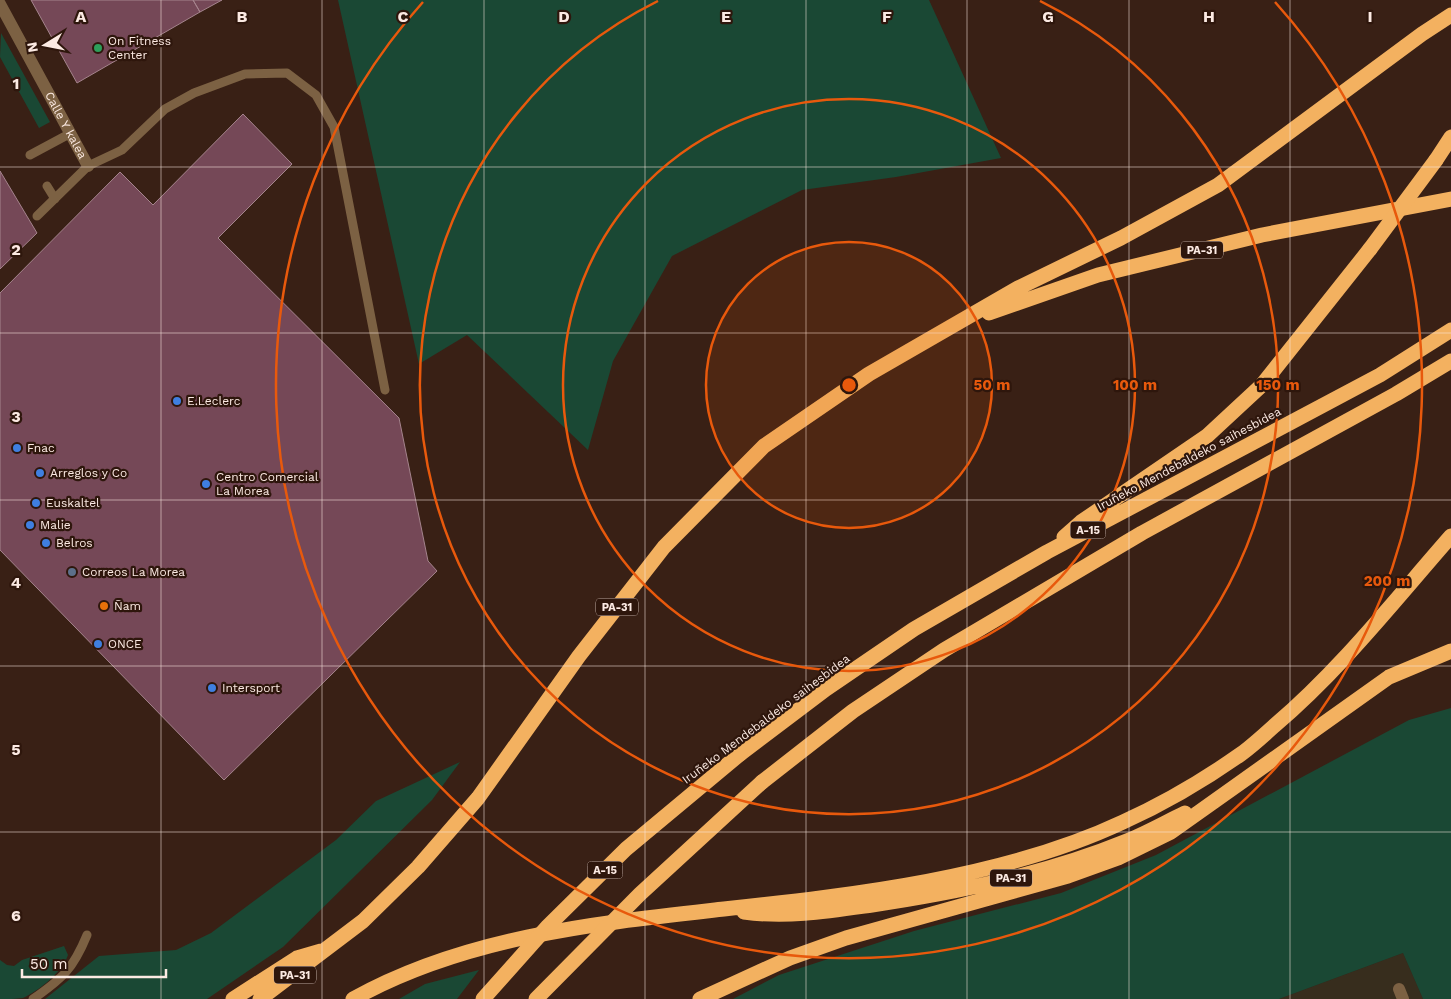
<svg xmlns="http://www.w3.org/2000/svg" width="1451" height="999" font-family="'Work Sans',sans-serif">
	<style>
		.industrial { fill: #372d1d }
		.green { fill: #1a4834 }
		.building { fill: #754857; stroke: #a5848d }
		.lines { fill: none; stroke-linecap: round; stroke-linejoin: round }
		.lane { stroke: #7c6143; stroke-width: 9 }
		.street { stroke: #7c6143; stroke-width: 12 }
		.highway { stroke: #f3b160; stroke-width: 15 }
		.highway-bridge { stroke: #f3b160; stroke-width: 15 }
		.grid { fill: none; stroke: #fceae3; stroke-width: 1; stroke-opacity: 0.55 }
		.ring { fill: none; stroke: #e8590c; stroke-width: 2.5 }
		.leisure-dot { fill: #2e9e5b; stroke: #2e160c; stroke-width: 2 }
		.shop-dot { fill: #3f7fe0; stroke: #2e160c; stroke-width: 2 }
		.service-dot { fill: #5c6f8a; stroke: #2e160c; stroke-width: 2 }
		.food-dot { fill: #e8710a; stroke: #2e160c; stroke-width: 2 }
		.labels { text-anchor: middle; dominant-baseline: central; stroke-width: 4.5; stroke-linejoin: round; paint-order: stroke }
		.shield { fill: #2e160c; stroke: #beaaa2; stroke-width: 1 }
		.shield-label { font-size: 11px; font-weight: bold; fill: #fceae3 }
		.poi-label { font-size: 12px; fill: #fceae3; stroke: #2e160c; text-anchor: start }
		.street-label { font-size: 12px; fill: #fceae3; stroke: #2e160c }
		.grid-label { font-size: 16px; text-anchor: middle; font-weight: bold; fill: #fceae3; stroke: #2e160c; stroke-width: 4.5; stroke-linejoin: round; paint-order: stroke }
		.centre { fill: #e8590c; stroke: #2e160c; stroke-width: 2.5 }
		.ring-label { font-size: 15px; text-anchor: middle; font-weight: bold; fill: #e8590c; stroke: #2e160c; stroke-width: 4.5; stroke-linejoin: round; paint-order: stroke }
	</style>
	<rect width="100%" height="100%" fill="#392015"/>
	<!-- industrial -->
	<path class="industrial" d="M1403 953 1423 999H1279Z"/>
	<!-- green -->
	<path class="green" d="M338 0H929L1001 158 896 177 802 190 672 256 613 361 588 450 467 335 419 364Z
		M1 33 50 122 39 128 0 57Z
		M1451 708V999H1423L1403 953 1279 999H733L779 975 914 931 1061 893 1156 855 1409 720Z
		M460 762 432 800 283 947 207 999H45L99 956 176 950 211 933 336 840 376 801Z
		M64 946 68 955C62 972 40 990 23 998 17 999 7 999 0 999V960L7 965 14 966 22 960Z
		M479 970 457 999H399L425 984Z"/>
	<!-- building -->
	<path class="building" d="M31 0H193L200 12 77 83Z
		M193 0H222L200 12Z
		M243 114 292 164 218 238 399 418 428 561 437 571 224 780 0 550V293L120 172 153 205Z
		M0 171 37 233 0 269Z"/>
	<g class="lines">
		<!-- lane -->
		<path class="lane" d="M30 155 71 133
			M47 186 55 199
			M37 216 88 166 122 150 165 109 194 93 245 74 287 73 316 95 334 127 385 390
			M33 999C63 978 73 969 87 935"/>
		<!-- street -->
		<g class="street">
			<path id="s1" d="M0 4 88 166"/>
			<path d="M1399 989 1403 999"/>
		</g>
		<!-- highway -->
		<path class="highway" d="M1436 160 1451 137
			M989 313 1098 275 1262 235 1451 199
			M1064 537 1081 522 1207 436 1262 385 1370 249
			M740 754 826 689 914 629 1047 552 1380 375 1451 330
			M762 782 853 711 944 650 1142 533 1396 394 1451 361
			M744 912C787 918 830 911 872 905 959 892 1046 874 1127 841 1147 833 1166 822 1185 813
			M233 999 297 958 321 951
			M260 999 363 921 418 867 478 798 579 656 664 547 764 446 869 374 1018 288 1121 238 1218 185 1422 34 1451 15
			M353 999C466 936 599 923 724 909 853 895 1004 878 1123 822 1163 804 1204 780 1241 754 1252 746 1263 736 1274 726 1340 670 1394 601 1451 536
			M700 999 790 958 846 938 1068 876 1118 858 1171 832 1389 677 1451 651"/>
		<!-- highway-bridge -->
		<path class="highway-bridge" d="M1370 249 1436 160
			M483 999 548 926 626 849 740 754
			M536 999 640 894 762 782"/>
	</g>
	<!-- grid -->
	<path class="grid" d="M161 0V999M322 0V999M484 0V999M645 0V999M806 0V999M967 0V999M1129 0V999M1290 0V999M0 167H1451M0 333H1451M0 500H1451M0 666H1451M0 832H1451"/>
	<!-- distance rings -->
	<circle cx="849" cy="385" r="143" fill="#e8590c" fill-opacity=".12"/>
	<g class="ring">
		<circle cx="849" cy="385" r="143"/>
		<circle cx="849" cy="385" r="286"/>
		<path d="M1040 1A429 429 0 1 1 658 1"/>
		<path d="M1275 2A573 573 0 1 1 423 2"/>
	</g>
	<!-- markers -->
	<circle class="leisure-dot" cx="98" cy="48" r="5"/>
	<g class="shop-dot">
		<circle cx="177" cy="401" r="5"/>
		<circle cx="17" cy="448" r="5"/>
		<circle cx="40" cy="473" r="5"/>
		<circle cx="206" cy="484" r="5"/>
		<circle cx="36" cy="503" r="5"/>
		<circle cx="30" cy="525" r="5"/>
		<circle cx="46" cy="543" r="5"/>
		<circle cx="98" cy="644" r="5"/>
		<circle cx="212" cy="688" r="5"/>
	</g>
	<circle class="service-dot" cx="72" cy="572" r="5"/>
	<circle class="food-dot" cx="104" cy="606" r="5"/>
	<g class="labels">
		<!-- shield labels -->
		<g class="shield">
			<rect x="1181" y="241.5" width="42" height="17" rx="4"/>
			<rect x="1070.5" y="521.5" width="35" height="17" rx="4"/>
			<rect x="596" y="598.5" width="42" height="17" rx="4"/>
			<rect x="587.5" y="861.5" width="35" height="17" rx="4"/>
			<rect x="990" y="869.5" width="42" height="17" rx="4"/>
			<rect x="274" y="966.5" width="42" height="17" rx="4"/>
		</g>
		<g class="shield-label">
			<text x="1202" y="250">PA-31</text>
			<text x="1088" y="530">A-15</text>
			<text x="617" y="607">PA-31</text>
			<text x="605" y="870">A-15</text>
			<text x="1011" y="878">PA-31</text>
			<text x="295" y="975">PA-31</text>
		</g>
		<!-- poi labels -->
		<g class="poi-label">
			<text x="108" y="41">On Fitness<tspan x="108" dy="14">Center</tspan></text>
			<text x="187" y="401">E.Leclerc</text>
			<text x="27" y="448">Fnac</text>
			<text x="50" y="473">Arreglos y Co</text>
			<text x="216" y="477">Centro Comercial<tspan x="216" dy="14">La Morea</tspan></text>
			<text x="46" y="503">Euskaltel</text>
			<text x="40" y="525">Malie</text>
			<text x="56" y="543">Belros</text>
			<text x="82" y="572">Correos La Morea</text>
			<text x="114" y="606">Ñam</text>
			<text x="108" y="644">ONCE</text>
			<text x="222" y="688">Intersport</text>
		</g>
		<!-- street labels -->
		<g class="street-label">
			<text stroke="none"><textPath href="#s1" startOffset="138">Calle Y kalea</textPath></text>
			<text transform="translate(1189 459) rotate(-28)">Iruñeko Mendebaldeko saihesbidea</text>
			<text transform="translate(766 719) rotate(-37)">Iruñeko Mendebaldeko saihesbidea</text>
		</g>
	</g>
	<g class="grid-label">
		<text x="81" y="22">A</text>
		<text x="242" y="22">B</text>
		<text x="403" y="22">C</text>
		<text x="564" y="22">D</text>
		<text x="726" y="22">E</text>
		<text x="887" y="22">F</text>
		<text x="1048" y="22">G</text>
		<text x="1209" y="22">H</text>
		<text x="1370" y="22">I</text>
		<text x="16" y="89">1</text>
		<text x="16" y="255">2</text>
		<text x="16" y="422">3</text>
		<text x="16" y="588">4</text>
		<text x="16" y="755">5</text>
		<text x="16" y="921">6</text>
	</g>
	<circle cx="849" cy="385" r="8" class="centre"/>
	<g class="ring-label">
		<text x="992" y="390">50 m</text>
		<text x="1135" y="390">100 m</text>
		<text x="1278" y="390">150 m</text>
		<text x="1387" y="586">200 m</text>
	</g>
	<!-- north arrow -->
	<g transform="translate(45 45) rotate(260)" stroke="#2e160c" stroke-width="4" paint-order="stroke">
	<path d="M0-4L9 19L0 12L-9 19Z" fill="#fceae3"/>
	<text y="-8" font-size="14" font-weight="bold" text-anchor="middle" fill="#fceae3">N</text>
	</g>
	<!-- scale -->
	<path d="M22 969v8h144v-8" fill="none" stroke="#fceae3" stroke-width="2.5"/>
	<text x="30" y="969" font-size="15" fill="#fceae3" stroke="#2e160c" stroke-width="4" paint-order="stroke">50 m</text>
</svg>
